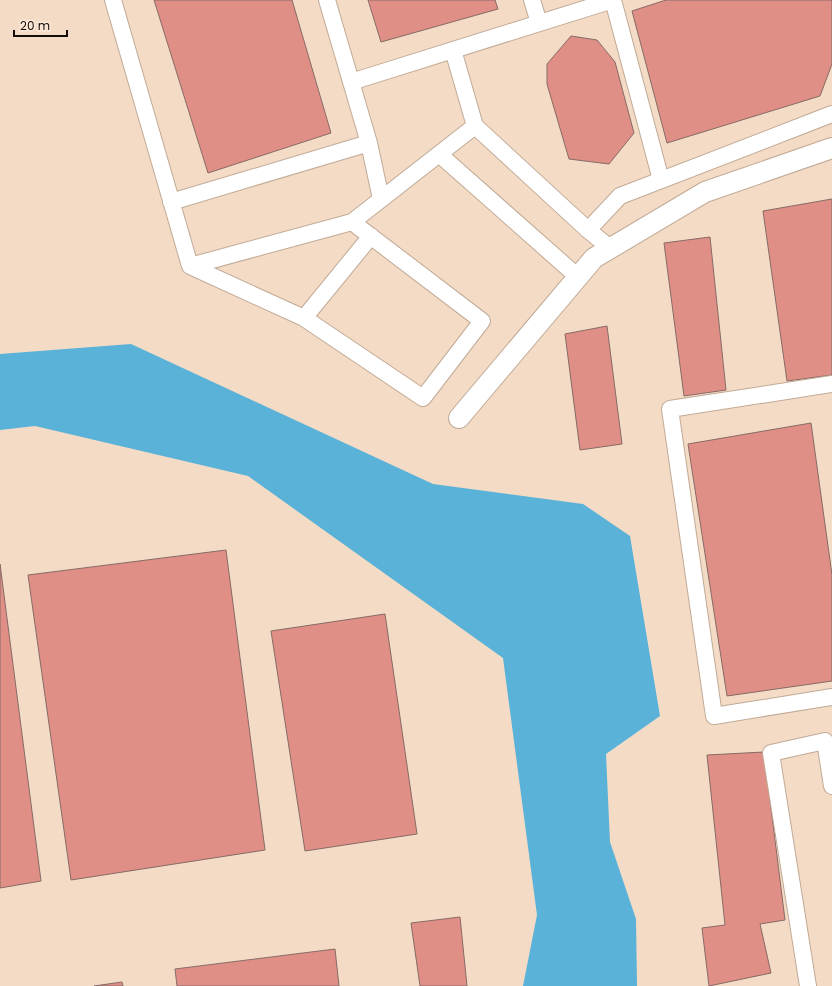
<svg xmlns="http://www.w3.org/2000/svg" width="832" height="986" font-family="Poppins,sans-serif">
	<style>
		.water { fill: #5ab2d8 }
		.building { fill: #e08f86; stroke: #876a66 }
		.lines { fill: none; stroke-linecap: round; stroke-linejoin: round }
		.minor-casing { stroke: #c1aa96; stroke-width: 18 }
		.tertiary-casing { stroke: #c1aa96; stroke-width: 22 }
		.minor { stroke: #fff; stroke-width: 16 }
		.tertiary { stroke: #fff; stroke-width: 20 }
	</style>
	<rect width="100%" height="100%" fill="#f3dbc6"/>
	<!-- water -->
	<path class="water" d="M131 344 433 484 583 504 630 536 660 716 606 754 610 842 636 919 637 986H523L537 915 503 658 248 476 35 426 0 430V354Z"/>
	<!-- building -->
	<path class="building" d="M154 0H292L331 133 208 173Z
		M368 0H495L498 9 381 42Z
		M666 0H832V64L820 96 667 143 632 11Z
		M571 36 597 40 615 62 634 133 609 164 569 159 547 84V64Z
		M832 199V375L787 381 763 211Z
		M710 237 726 390 684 396 664 243Z
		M607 326 622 444 580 450 565 334Z
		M811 423 832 575V681L727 696 688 444Z
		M226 550 265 850 71 880 28 575Z
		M0 564 41 881 0 888Z
		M385 614 417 834 305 851 271 631Z
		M764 752 785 920 760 924 771 973 709 986 702 928 725 925 707 755Z
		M460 917 467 986H420L411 923Z
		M335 949 339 986H177L175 969Z
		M122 982 123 986H94Z"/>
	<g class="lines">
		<!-- minor casing -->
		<g class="minor-casing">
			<path id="minor" d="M113 0 190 266 304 318 423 398 482 321 352 222 475 126 588 230 620 196 832 114
				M532 0 539 23
				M453 50 475 126
				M351 82 613 0 661 180
				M369 143 381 199
				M439 154 578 277
				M171 202 369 143 327 0
				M588 230 610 248
				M190 266 352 222
				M304 318 371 236
				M832 384 670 409 714 716 832 697
				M808 986 771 753 825 741 832 786"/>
		</g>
		<!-- tertiary casing -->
		<g class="tertiary-casing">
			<path id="tertiary" d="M459 418 594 258 705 192 832 148"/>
		</g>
		<!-- minor -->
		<use href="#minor" class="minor"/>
		<!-- tertiary -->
		<use href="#tertiary" class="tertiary"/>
	</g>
	<!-- scale -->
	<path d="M14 30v6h53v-6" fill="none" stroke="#130b05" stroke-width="2"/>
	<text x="20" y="30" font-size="12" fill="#130b05" stroke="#fde9d8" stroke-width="3" paint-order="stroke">20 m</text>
</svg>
